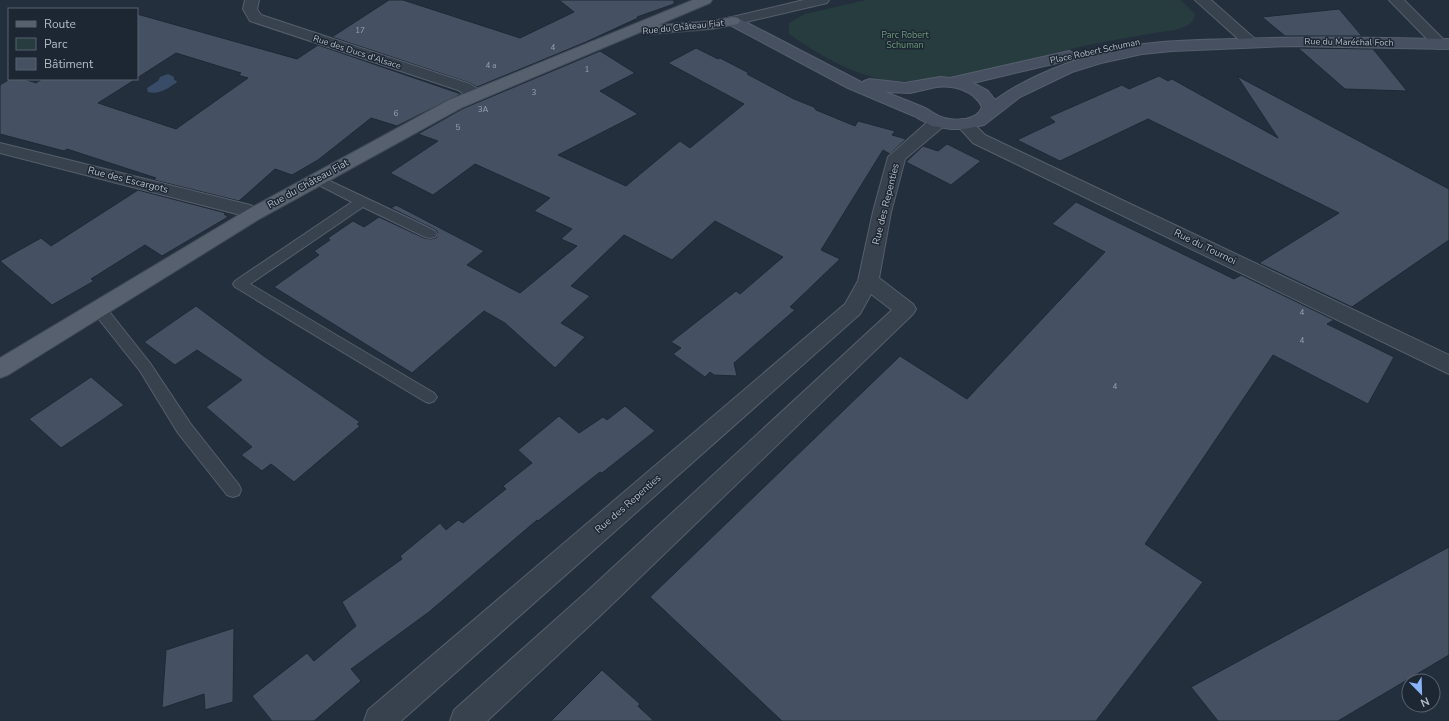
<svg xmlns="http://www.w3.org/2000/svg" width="1449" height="721" font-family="'Nunito Sans',sans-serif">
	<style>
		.green { fill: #263c3f }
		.water { fill: #394c67 }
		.building { fill: #455162; stroke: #1f2835 }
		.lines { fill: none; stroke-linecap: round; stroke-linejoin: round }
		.lane-casing { stroke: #565f6c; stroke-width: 2 }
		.street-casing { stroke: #565f6c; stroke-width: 2 }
		.secondary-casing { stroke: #565f6c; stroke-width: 2 }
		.primary-casing { stroke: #414a57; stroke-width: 2 }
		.lane { fill: #38414e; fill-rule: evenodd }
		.street { fill: #38414e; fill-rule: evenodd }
		.secondary { fill: #465061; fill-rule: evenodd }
		.primary { fill: #56606e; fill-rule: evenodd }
		.labels { text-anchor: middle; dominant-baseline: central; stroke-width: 3; stroke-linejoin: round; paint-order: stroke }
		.number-label { font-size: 8px; fill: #98a1af }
		.far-street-label { font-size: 9px; fill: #b4bcc9; stroke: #1d2633 }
		.far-park-label { font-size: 9px; fill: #6b9a76; stroke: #1d2633 }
		.street-label { font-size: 10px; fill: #b4bcc9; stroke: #1d2633 }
	</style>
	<rect width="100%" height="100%" fill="#242f3e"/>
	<!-- green -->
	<path class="green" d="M866 0H1181L1195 14C1193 25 1185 27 1175 30 1132 36 1089 44 1047 55 999 67 937 86 887 80 855 76 814 52 789 34V23L805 14Z"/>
	<!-- water -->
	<path class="water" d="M168 74 174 77V80L177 81 176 83C168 88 159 95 148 92L147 88 158 81 160 77Z"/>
	<!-- building -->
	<path class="building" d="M389 0H403L520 38 574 12 559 0H674V4L637 17 638 18 586 42 477 87 470 83 332 37Z
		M1339 9 1362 36H1285L1262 17Z
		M137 14 297 59 318 45 461 94 397 126 371 118 318 160 292 175 275 169 239 201 154 180 156 178 67 149 64 151 0 134V85L10 79H24L36 83 42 79H136L98 103 176 129 248 78 238 75 241 73 176 53 137 78Z
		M696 48 718 59 720 58 749 73 747 74 794 99 814 107 816 110 855 126 858 121 895 131 892 135 906 139 890 154 883 150 821 250 840 259 790 307 795 310 734 363 737 376 714 375 710 372 705 377 673 354 681 348 671 342 736 291 740 294 783 257 715 221 672 260 624 235 571 286 590 296 561 323 585 337 555 368 505 323 484 311 412 373 274 287 319 255 314 251 330 240 328 238 353 221 364 227 379 217 424 238 430 239 436 238 438 233 436 230 391 208 396 205 484 251 467 265 520 293 577 246 561 239 572 229 534 211 550 198 475 164 433 195 390 173 438 141 418 134 462 109 600 51 635 73 600 91 638 114 558 155 626 186 680 141 690 148 744 104 668 63Z
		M1298 48 1373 49 1407 91 1345 89Z
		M1159 76 1168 81 1172 79 1278 138 1237 76 1449 189V240L1352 307 1259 263 1339 213 1148 119 1060 161 1017 140 1055 122 1049 117 1122 85 1129 89Z
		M947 144 981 161 951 185 906 162 923 146 938 151Z
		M138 190 226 213 224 214 228 217 162 256 145 245 91 279 94 281 52 305 0 261 41 238 51 246Z
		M1076 202 1234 279 1241 275 1334 320 1327 324 1394 357 1368 404 1273 355 1145 544 1203 582 1096 721H782L650 597 900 356 967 399 1105 252 1052 224Z
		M196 306 265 357 360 422 357 424 360 426 294 482 271 464 262 471 241 455 252 447 206 407 242 380 197 350 175 365 144 342Z
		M91 377 124 405 61 448 29 419Z
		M625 406 655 431 602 473 600 472 538 521 537 520 429 612 351 669 361 681 314 721H272L252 696 307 653 314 661 356 626 342 602 402 559 400 556 440 523 446 530 458 520 463 523 506 489 503 486 532 463 518 450 559 416 579 433 603 417 607 420Z
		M1449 547V655L1338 721H1218L1191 687Z
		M234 628 233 702 205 710 204 694 162 708 166 650Z
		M602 670 640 704 638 706 654 721H551Z"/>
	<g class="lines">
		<!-- lane casing -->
		<g class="lane-casing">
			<path id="lane" d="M317 175 421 224 435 231 437 234 435 237 430 238 425 237 363 207 250 284 434 393 437 397 434 401 429 403 424 401 235 287 233 284 235 281 352 202 313 182 311 179 313 176Z
				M99 304 104 305 150 363 190 423 239 485 241 490 239 495 233 497 227 495 178 433 140 371 94 313 92 309 94 305Z"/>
		</g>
		<!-- street casing -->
		<g class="street-casing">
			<path id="street" d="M245 0H259L257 9 261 15 470 84 483 92 485 95 483 98C473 101 467 96 458 90L250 21 243 9Z
				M804 0H829L827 3 733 25 728 24 726 21 728 18Z
				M1195 0H1211L1255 39 1258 42 1255 45 1250 47 1245 45Z
				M1389 0H1404L1448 44 1445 47 1440 49 1435 47Z
				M938 117 944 118 946 122 944 126 905 159 891 212 879 278 913 304 916 309 913 314 602 614 487 721H450L454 710 582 596 892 310 871 294 860 314 401 721H364L368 710 845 304 858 281 873 212 888 157 932 118Z
				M964 119 970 120 985 135 1449 355V374L973 143 956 124 958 120Z
				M0 143 250 205 261 210 263 214 261 218 254 220 237 214 0 153Z"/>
		</g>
		<!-- secondary casing -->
		<g class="secondary-casing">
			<path id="secondary" d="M733 17 738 18 863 83 864 81 870 79 905 83 940 77 950 78 1069 51 1074 53 1077 56 1074 59 973 83 988 91 995 100C1034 72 1096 50 1144 44 1174 40 1204 40 1234 39 1306 36 1377 38 1449 39V49L1290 46 1172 51 1142 54 1101 63 1072 72 1020 97 984 125 964 129H951L932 126 914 116 848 88 728 24 726 21 728 18ZM936 87C953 85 974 90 982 107 977 121 956 121 944 118 937 116 931 111 925 108 911 102 898 97 885 92L910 93Z"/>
		</g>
		<!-- primary casing -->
		<g class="primary-casing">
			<path id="primary" d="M693 0H712L710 3 658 25 712 21 733 17 738 18 740 21 738 24 712 29 650 34 645 33 643 31 461 108 261 218 8 375 0 378V358L247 210 449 100Z"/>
		</g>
		<!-- lane -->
		<use href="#lane" class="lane"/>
		<!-- street -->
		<use href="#street" class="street"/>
		<!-- secondary -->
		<use href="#secondary" class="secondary"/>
		<!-- primary -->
		<use href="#primary" class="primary"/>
	</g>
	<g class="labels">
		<!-- number labels -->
		<g class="number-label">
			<text x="360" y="30">17</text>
			<text x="553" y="47">4</text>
			<text x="491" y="65">4 a</text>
			<text x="587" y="69">1</text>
			<text x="534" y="92">3</text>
			<text x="483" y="109">3A</text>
			<text x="396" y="113">6</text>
			<text x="458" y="127">5</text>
			<text x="1302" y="312">4</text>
			<text x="1302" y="340">4</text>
			<text x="1115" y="386">4</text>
		</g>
		<!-- far-street labels -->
		<g class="far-street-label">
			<text transform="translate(683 27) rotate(-6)">Rue du Château Fiat</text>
			<text transform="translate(1349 42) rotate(1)">Rue du Maréchal Foch</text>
			<text transform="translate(1095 51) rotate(-12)">Place Robert Schuman</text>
			<text transform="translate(357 52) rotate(18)">Rue des Ducs d'Alsace</text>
		</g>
		<!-- far-park labels -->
		<g class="far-park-label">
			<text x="905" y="35">Parc Robert<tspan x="905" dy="10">Schuman</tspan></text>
		</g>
		<!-- street labels -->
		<g class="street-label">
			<text transform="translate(128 180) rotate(14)">Rue des Escargots</text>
			<text transform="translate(308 184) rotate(-29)">Rue du Château Fiat</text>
			<text transform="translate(886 204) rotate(-76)">Rue des Repenties</text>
			<text transform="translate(1205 247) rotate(26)">Rue du Tournoi</text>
			<text transform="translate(628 504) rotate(-41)">Rue des Repenties</text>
		</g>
	</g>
	<!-- legend -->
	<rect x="8" y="8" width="130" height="72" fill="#1d2633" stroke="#59626f"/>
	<rect x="16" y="21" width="20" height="6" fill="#56606e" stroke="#59626f"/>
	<text x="44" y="28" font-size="12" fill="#b4bcc9">Route</text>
	<rect x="16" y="38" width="20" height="12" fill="#263c3f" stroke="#59626f"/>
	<text x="44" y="48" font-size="12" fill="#b4bcc9">Parc</text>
	<rect x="16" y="58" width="20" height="12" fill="#455162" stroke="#59626f"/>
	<text x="44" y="68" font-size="12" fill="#b4bcc9">Bâtiment</text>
	<!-- north arrow -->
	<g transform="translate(1421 693) rotate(157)"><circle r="19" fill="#1d2633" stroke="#59626f"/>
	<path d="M0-3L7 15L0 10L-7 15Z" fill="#8ab4f8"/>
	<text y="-6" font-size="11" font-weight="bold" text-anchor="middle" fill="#b4bcc9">N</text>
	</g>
</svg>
